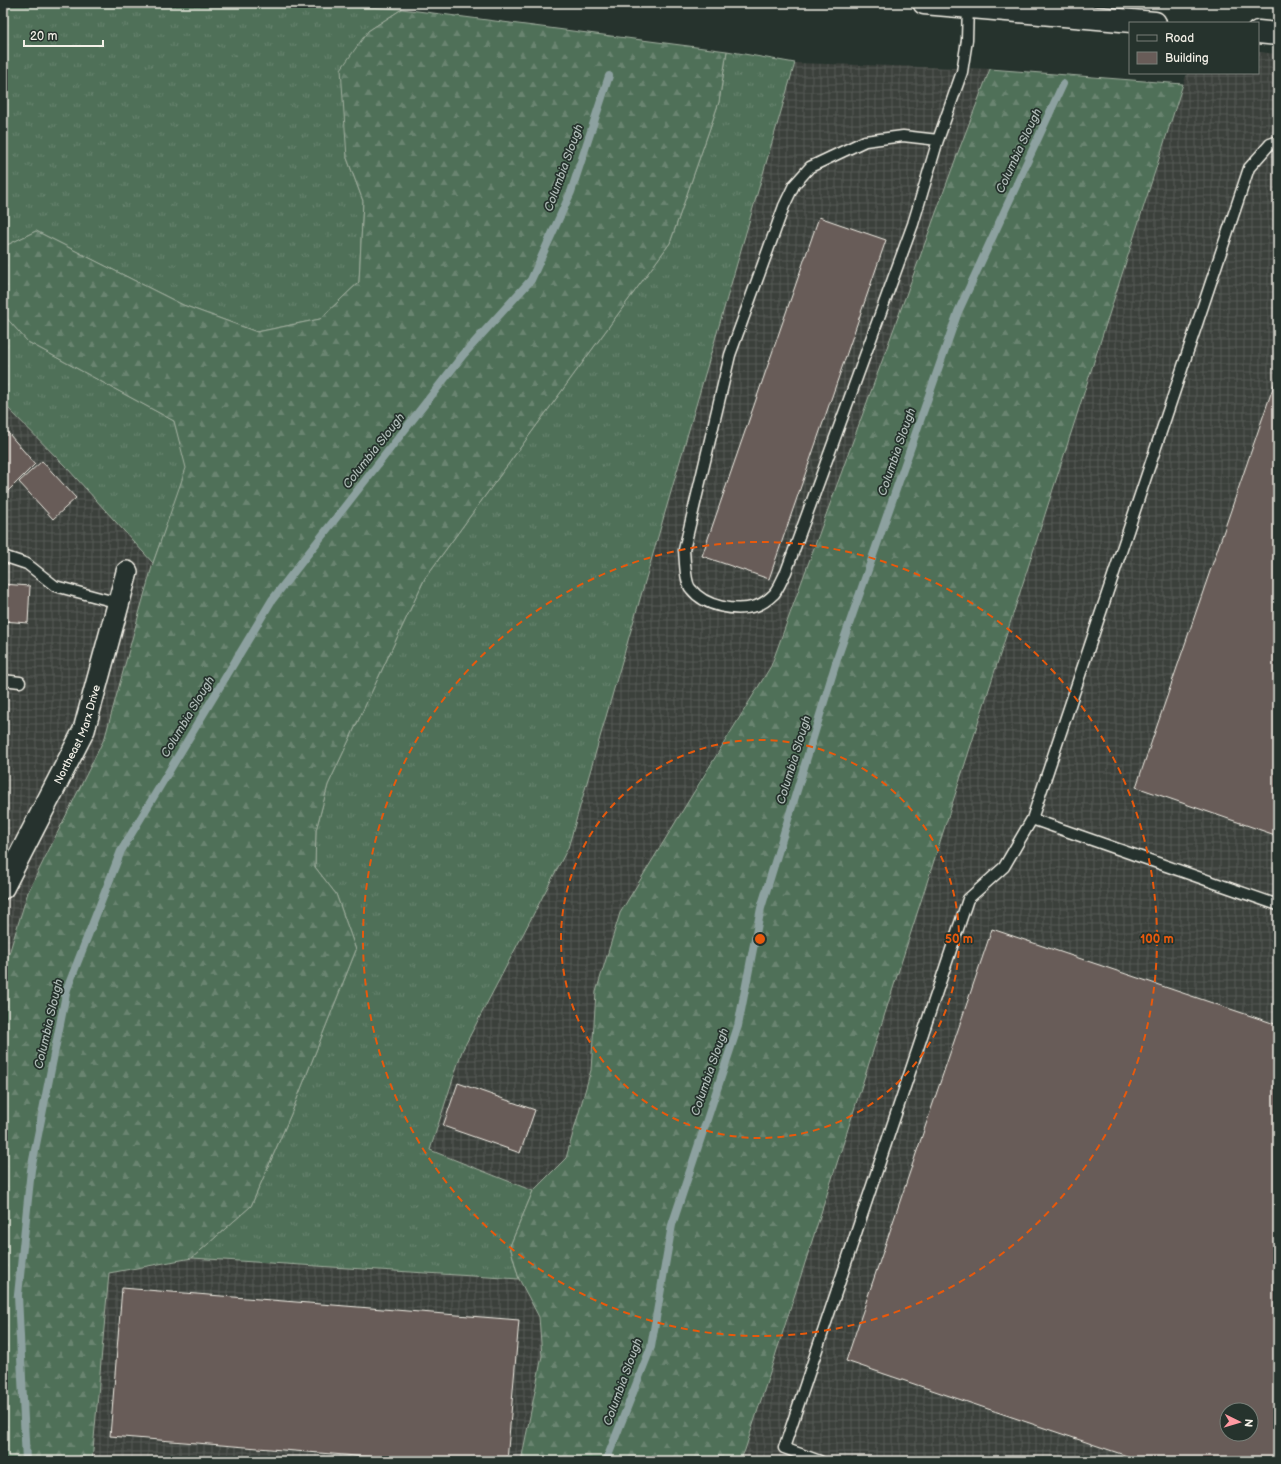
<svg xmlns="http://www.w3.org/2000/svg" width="1281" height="1464" font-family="'Balsamiq Sans',sans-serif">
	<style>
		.industrial { fill: url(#industrial-grid); fill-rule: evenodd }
		.grass { fill: url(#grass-tufts); stroke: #a2b0a0 }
		.forest { fill: url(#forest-firs); stroke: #a2b0a0 }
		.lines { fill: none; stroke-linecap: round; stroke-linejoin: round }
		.stream { stroke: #8da1a0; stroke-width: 8 }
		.building { fill: #685c58; stroke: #f4f1e8; fill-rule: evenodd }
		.lane-casing { stroke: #f4f1e8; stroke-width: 13 }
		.street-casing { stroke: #f4f1e8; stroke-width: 24 }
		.primary-casing { stroke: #f4f1e8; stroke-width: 25 }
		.lane { stroke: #26332d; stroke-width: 10 }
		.street { stroke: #26332d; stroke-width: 21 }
		.primary { stroke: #26332d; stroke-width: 22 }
		.ring { fill: none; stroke: #e8590c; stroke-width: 2; stroke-dasharray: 7 5 }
		.labels { text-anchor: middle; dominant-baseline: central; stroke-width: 3.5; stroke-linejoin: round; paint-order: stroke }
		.street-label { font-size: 11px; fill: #f4f1e8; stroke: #26332d }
		.water-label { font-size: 12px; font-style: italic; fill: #b0bcb8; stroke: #26332d }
		.centre { fill: #e8590c; stroke: #26332d; stroke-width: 2 }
		.ring-label { font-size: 12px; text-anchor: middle; font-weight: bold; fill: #e8590c; stroke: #26332d; stroke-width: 3.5; stroke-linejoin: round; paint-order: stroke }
	</style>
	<defs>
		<pattern id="industrial-grid" width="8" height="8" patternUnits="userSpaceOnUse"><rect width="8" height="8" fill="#3a3f3a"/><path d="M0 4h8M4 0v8" fill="none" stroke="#575b56"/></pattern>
		<pattern id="grass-tufts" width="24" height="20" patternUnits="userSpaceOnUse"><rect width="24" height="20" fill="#507059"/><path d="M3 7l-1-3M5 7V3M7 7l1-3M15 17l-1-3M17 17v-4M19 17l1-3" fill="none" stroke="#6a8571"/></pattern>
		<pattern id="forest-firs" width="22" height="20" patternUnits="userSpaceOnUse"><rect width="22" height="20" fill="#507059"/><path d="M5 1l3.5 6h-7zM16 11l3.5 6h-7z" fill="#6a8571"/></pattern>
	</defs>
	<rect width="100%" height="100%" fill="#26332d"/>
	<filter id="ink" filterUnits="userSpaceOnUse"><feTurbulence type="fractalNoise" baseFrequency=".025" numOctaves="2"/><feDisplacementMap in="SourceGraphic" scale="8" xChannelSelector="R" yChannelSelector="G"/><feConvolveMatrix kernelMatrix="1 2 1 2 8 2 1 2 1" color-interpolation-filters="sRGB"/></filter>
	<g filter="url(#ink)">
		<!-- industrial -->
		<path class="industrial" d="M1258 52 1278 54V1461H740L745 1450 1187 73H1258ZM1227 1410H1251V1434H1227Z
			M795 63 990 69 957 155 771 666 698 783 596 992 591 1070 566 1158 533 1191 430 1151 462 1051 568 848Z
			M3 403 67 468 153 563 105 737 28 892 3 973Z
			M192 1258 519 1279 539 1317 542 1356 521 1461H92L109 1273Z"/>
		<!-- grass -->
		<path class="grass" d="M3 3H291L402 9 368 31 347 158 363 201 359 282 320 319 257 332 183 305 36 231 3 247Z
			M727 51 795 63 568 848 462 1051 430 1150 533 1191 510 1246 519 1279 192 1258 251 1206 291 1114 356 950 336 894 315 867 316 830 328 785 425 578 670 243 719 102Z
			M3 314 28 342 174 421 187 468 153 563 67 468 3 403Z"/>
		<!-- forest -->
		<path class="forest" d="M402 9 727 51 719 102 670 243 425 578 328 785 316 830 315 867 336 894 356 950 291 1114 251 1206 192 1258 109 1273 92 1461H3V973L28 892 105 737 153 563 186 468 174 421 28 342 3 314V247L36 231 183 305 257 332 320 319 359 282 363 201 347 158 341 69 368 31Z
			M990 69 1183 84 745 1450 740 1461H521L542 1356 539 1317 519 1279 510 1246 533 1191 566 1158 591 1070 596 992 620 913 771 666 957 155Z"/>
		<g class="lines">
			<!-- stream -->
			<path class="stream" d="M26 1461 18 1295 31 1170 67 989 121 851 272 600 463 355 531 280 571 192 609 76
				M606 1461 651 1347 672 1225 738 1026 761 908 838 656 958 312 1063 84"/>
		</g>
		<!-- building -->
		<path class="building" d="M819 217 886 240 769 579 702 556Z
			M1278 373V836L1136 787Z
			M3 427 35 464 3 496Z
			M42 461 76 498 53 519 19 482Z
			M3 584 30 586 28 623 3 621Z
			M992 929 1278 1025V1461H1142L846 1361ZM1227 1410H1251V1434H1227Z
			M458 1083 535 1110 520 1153 443 1126Z
			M122 1288 519 1320 507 1461H418L110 1436Z"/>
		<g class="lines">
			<!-- lane casing -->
			<g class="lane-casing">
				<path id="lane" d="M938 140 903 136 865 141 810 167 794 185 784 206 730 355 684 550C685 559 685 583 691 589 705 607 736 612 756 606 762 604 770 598 774 594 779 588 782 579 786 572L913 224 938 140 962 72 967 40 968 5
					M1278 141 1270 144 1249 168 1032 819 1278 905
					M3 556 27 564 55 586 119 603
					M3 680 20 682
					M820 1461 784 1448 968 899 1004 867 1032 819"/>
			</g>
			<!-- street casing -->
			<g class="street-casing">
				<g id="street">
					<path id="s1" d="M3 888 84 730 127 572"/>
				</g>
			</g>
			<!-- primary casing -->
			<g class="primary-casing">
				<path id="primary" d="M924 3 1155 23
					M1258 32 1278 34"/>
			</g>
			<!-- lane -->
			<use href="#lane" class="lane"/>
			<!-- street -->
			<use href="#street" class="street"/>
			<!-- primary -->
			<use href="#primary" class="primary"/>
		</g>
	</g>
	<!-- distance rings -->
	<g class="ring">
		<circle cx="760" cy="939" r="199"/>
		<circle cx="760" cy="939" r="397"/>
	</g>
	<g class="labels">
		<!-- street labels -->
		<g class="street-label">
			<text stroke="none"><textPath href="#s1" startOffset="171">Northeast Marx Drive</textPath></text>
		</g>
		<!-- water labels -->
		<g class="water-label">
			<text transform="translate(1019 151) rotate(-65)">Columbia Slough</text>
			<text transform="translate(564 168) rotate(-70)">Columbia Slough</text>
			<text transform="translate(374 451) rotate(-52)">Columbia Slough</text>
			<text transform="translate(897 452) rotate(-71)">Columbia Slough</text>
			<text transform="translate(188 717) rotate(-59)">Columbia Slough</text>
			<text transform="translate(794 760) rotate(-73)">Columbia Slough</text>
			<text transform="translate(49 1024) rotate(-77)">Columbia Slough</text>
			<text transform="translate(710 1072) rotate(-71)">Columbia Slough</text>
			<text transform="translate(623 1382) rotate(-70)">Columbia Slough</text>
		</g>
	</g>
	<circle cx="760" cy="939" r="6" class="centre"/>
	<g class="ring-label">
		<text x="959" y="943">50 m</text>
		<text x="1157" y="943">100 m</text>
	</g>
	<!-- margin -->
	<rect width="1281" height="1464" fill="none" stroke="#26332d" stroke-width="16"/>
	<rect x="8" y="8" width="1265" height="1448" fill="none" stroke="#f4f1e8" stroke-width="1.5" filter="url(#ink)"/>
	<!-- legend -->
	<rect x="1129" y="22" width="130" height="52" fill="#26332d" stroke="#787f78"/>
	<rect x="1137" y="35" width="20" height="6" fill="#26332d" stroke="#787f78"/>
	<text x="1165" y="42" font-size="12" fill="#f4f1e8">Road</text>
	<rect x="1137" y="52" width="20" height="12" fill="#685c58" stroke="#787f78"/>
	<text x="1165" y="62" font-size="12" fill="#f4f1e8">Building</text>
	<!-- north arrow -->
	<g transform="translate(1239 1422) rotate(95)"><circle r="19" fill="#26332d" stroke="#787f78"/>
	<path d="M0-3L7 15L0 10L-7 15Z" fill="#ff9aa2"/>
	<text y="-6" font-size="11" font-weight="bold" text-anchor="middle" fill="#f4f1e8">N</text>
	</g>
	<!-- scale -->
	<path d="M24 40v6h79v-6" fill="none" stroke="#f4f1e8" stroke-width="2"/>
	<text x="30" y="40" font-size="12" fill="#f4f1e8" stroke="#26332d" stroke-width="3" paint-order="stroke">20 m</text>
</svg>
